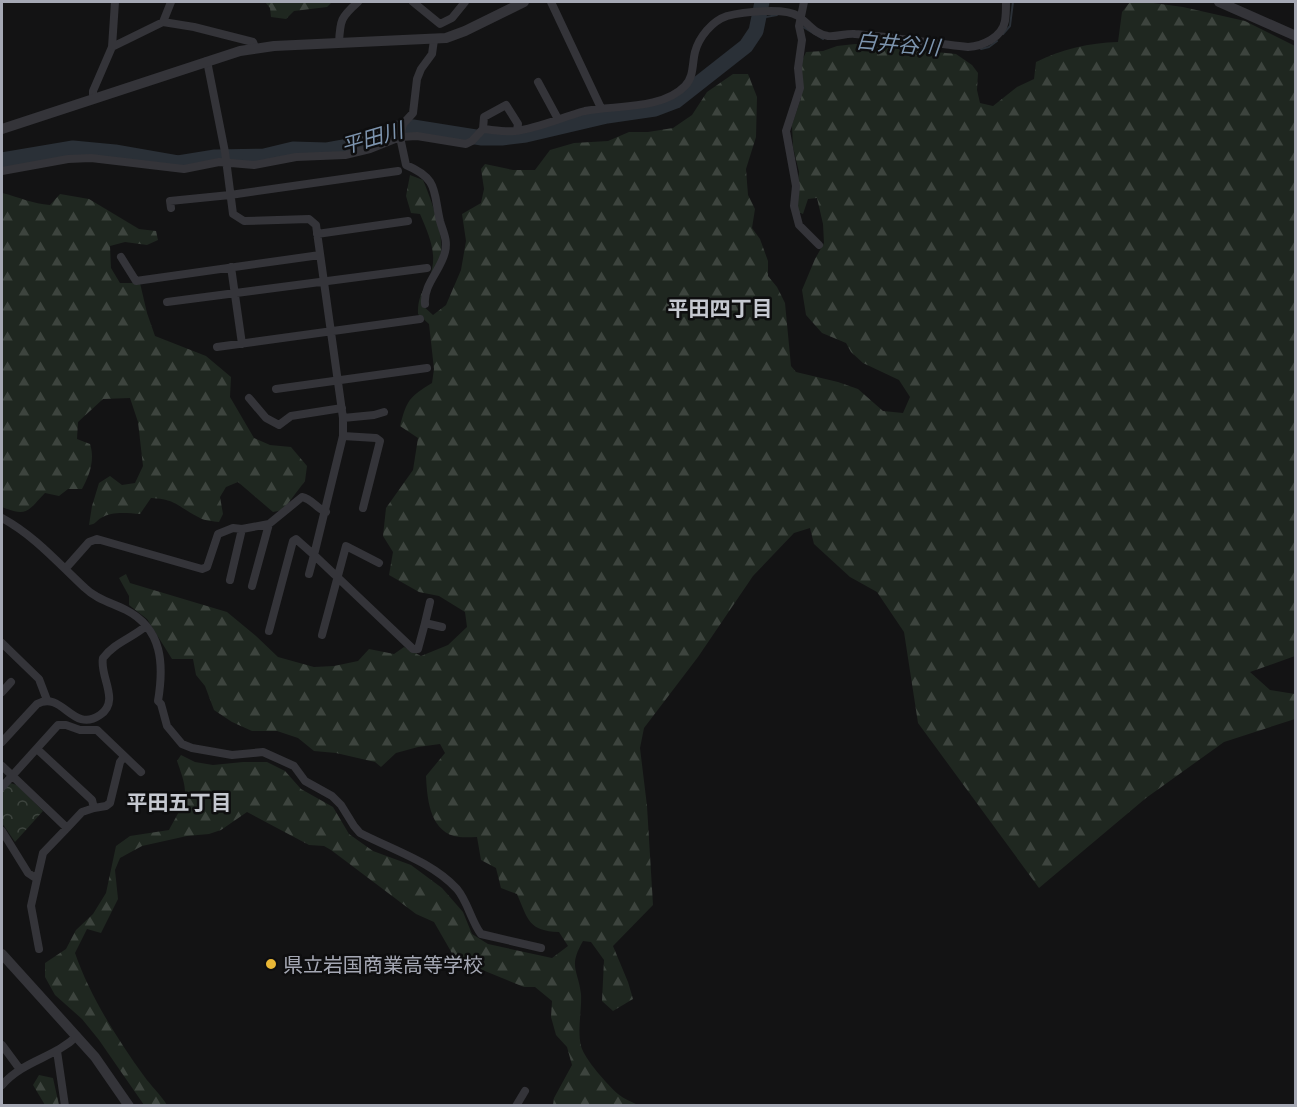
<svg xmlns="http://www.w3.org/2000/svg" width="1297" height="1107" font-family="'Archivo Narrow','Noto Sans JP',sans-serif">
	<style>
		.forest { fill: url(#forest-firs) }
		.park { fill: url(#park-crowns) }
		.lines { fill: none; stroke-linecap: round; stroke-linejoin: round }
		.stream { stroke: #2a3037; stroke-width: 2 }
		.river { stroke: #2a3037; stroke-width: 15 }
		.minor { stroke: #343439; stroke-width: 8 }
		.tertiary { stroke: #343439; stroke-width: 10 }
		.poi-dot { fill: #e9b736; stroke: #0e0e0f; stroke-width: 2 }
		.labels { text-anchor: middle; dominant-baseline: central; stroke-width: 5; stroke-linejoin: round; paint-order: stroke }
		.poi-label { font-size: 20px; fill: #a5a8b4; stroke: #0e0e0f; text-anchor: start }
		.water-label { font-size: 21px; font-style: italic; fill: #7d94ae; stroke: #0e0e0f }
		.neighbourhood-label { font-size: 21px; font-weight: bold; fill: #c5c8d0; stroke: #0e0e0f }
	</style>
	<defs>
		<pattern id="forest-firs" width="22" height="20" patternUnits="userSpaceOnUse" patternTransform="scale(1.5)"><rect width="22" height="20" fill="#1f2720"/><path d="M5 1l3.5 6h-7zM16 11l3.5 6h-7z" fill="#3d443e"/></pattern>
		<pattern id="park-crowns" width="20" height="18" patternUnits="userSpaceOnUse" patternTransform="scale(1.5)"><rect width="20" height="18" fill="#1f2720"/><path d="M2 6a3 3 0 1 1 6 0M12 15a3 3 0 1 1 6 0" fill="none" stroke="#3d443e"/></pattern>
	</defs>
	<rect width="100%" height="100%" fill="#131314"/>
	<!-- forest -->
	<path class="forest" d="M265 2H332L327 7 294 11 286 19 271 17 270 8Z
		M1130 2H1146L1183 7 1245 21 1295 46V656L1250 672 1270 690 1295 694V719L1224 742 1146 798 1039 888 918 723 904 632 877 592 850 577 814 544 810 528 794 533 753 576 698 657 644 728 640 748 647 806 653 905 613 946 628 982 633 999 613 1011 602 1001 604 960 591 942 583 941C568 967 578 969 581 994 582 1011 577 1029 581 1046 585 1060 607 1084 618 1094 624 1099 632 1102 638 1105H553L554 1098 572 1065 567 1047 556 1035 551 1017 552 1001 535 987H524L475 967 453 955 434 922 416 914 331 850 324 846 309 845 247 812 221 830 209 834 187 836 142 846 120 858 115 870 118 899 101 933 87 929 75 953C90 996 117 1039 144 1076 151 1086 161 1095 167 1105H144L99 1040 82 1019 55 995 45 977V963L66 949 76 930 93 914 106 893 116 846 130 836 169 830C187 797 190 797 177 761L181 755 195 762 213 765 243 762H267L285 771 301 789 333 807 349 834 373 851 411 865 442 888 463 912 472 934 488 944 552 958 568 946 559 932C529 931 528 920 517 894L501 888 496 868 481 860 477 837C470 837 461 838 454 836 429 829 427 796 426 776L445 753 440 744 418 747 396 753 381 767 375 762 336 753 314 751 298 738 277 731H252L232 722 214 710 205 686 196 675 193 659H172L147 619 129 605V596L119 578 126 574 130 583 227 612 256 636 278 657 314 667 334 666 358 661 369 649 394 654 404 647 421 656 448 645 467 627 465 612 439 596 419 592 389 575 393 552 383 536 386 508 413 470 418 438 400 426C407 400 409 397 432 383L434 369 429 324 418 314C418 296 422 294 429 278 439 256 429 235 420 214L411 213 406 196 410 175 423 180C430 196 444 235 441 252 438 270 428 288 422 305L433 315 446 305 461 270 466 241 462 214 481 203 484 189 481 169 485 164 513 170H535L550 150 574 143 608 141 629 132H648L673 128 692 115 707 92 733 74H748L757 97 756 137 746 169 748 195 755 209 752 228 760 239 768 261V276L777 287 785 303 791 366 796 372 838 382 858 389 883 411 903 413 910 397 899 380 863 363 851 352 846 343 822 333 806 315 802 290 815 259 824 243 823 224 817 198 808 199 803 214 794 210 799 172 793 147 792 125 801 98 802 61 806 52 823 51 837 46 855 44 956 54 972 65 978 73 977 90 980 103 993 106 1017 87 1034 79 1036 62C1062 49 1089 43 1118 42L1122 12Z
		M2 193C19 197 33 204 50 205L60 194 89 199 139 229 156 231 158 240 147 245 125 242 110 246 111 268 120 283H140L147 313 155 336 206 356 231 377 230 397 254 438 270 445 291 447 307 466 305 481 283 510 273 512 238 482 226 487 220 497 223 514 219 522C213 521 205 521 200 518 179 508 177 499 151 498L140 514C127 513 112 511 101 518 96 521 96 524 89 525L92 506 99 483 110 476 122 485 135 483 143 466 138 422 130 398 103 399 78 422 77 439 90 444C95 459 90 475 82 489H68L59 496 45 493C27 512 27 517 2 507Z
		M39 1075 53 1078 59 1105H45L33 1085Z"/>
	<!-- park -->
	<path class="park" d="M10 783 17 785 43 811 15 842 2 823V792Z"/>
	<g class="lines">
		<!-- stream -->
		<path class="stream" d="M760 18 777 15
			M803 27 823 39
			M1003 34 1010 26 1013 2
			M981 49 989 47 997 41"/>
		<!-- river -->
		<path class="river" d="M2 160 73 148 115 152 178 163 215 157 264 156 293 149 327 150 371 142 398 128 413 127 482 138H502L526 135 607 116 655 109 676 101 746 46 756 31 762 2"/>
		<!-- minor -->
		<path class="minor" d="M413 2 440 24 452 18 465 2
			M551 2 601 108
			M804 2 799 26 802 40 798 68 800 88 786 131 796 186 794 206 799 225 819 245
			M163 22 194 27 253 42 255 47
			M339 43C340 20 341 17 358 2
			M112 47 163 22 171 2
			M207 61 225 152 233 214 244 221 309 219 316 225 343 418V436L314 555 413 649H418L425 623
			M538 82 558 119
			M93 99V91L112 47 115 2
			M483 129 484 117 506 105 518 124 517 130
			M2 171 68 159 91 158 184 169 219 162 254 165 296 157 345 155 370 149 400 137 417 136 466 144 472 141 483 129C494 130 504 132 515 131 539 128 562 117 585 111 615 105 662 110 685 86 694 77 692 64 695 52 699 37 712 21 727 16 742 12 785 7 798 16 808 23 814 34 828 36 837 37 846 33 855 34 893 37 930 43 968 47 982 46 1002 38 1005 21 1006 15 1006 8 1006 2
			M171 208 170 201 230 195 398 171
			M317 234 408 221
			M121 257 136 281 320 255
			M231 267 242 344
			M167 302 427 268
			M425 304C423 285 441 270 445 252 448 240 443 232 440 221 433 191 439 179 406 165L400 137 403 124 413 113 417 79 421 69 432 54 434 40
			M217 347 420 319
			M276 389 427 368
			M249 398 266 418 279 425 291 416 342 408
			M343 418 374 415 384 412
			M343 436 376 438 380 441 363 508
			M2 518C35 536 58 563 85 588 96 599 112 603 126 610 163 629 164 665 158 701L161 704 167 726 182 744 192 748 232 755 263 752 294 766 305 781 332 796 341 805 354 826 360 833C393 850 432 862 457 889 468 902 471 921 481 934L541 948
			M66 568 89 542 97 539 202 569 207 567 218 534 233 528 242 529
			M230 580 242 529 269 524 302 497C312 499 316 508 326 512
			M252 586 269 524
			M430 602 425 623 442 627
			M269 631 293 541 296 539 314 555 309 574
			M322 635 346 546 379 563
			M2 643 39 679 47 700
			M2 692 11 682
			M2 742 37 704C63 690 72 734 100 715 121 701 99 676 103 658 114 643 132 638 146 626
			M37 749 92 800 94 808 106 806 110 803 120 762 124 757
			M2 766 67 828 43 853 37 879 31 906 39 949
			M2 787 58 725H66L80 730H97L141 772
			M67 828 82 812 94 808
			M2 831 28 873 37 879
			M2 1045 19 1068
			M57 1051 65 1106
			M2 1085C24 1060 54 1058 77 1036
			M516 1106 525 1091"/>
		<!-- tertiary -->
		<path class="tertiary" d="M1219 2 1296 36
			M2 129 240 51 274 46 446 38 465 31 524 2
			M2 954 95 1057 129 1106"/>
	</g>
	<!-- markers -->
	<circle class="poi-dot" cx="271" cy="964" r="6"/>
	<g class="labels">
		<!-- poi labels -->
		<g class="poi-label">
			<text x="283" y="964">県立岩国商業高等学校</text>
		</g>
		<!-- water labels -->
		<g class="water-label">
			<text transform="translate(898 44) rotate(5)">白井谷川</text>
			<text transform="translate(372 138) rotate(-16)">平田川</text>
		</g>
		<!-- neighbourhood labels -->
		<g class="neighbourhood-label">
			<text x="720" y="308">平田四丁目</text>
			<text x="179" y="802">平田五丁目</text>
		</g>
	</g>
	<!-- border -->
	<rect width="1297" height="1107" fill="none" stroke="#a5a8b4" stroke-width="6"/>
</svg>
